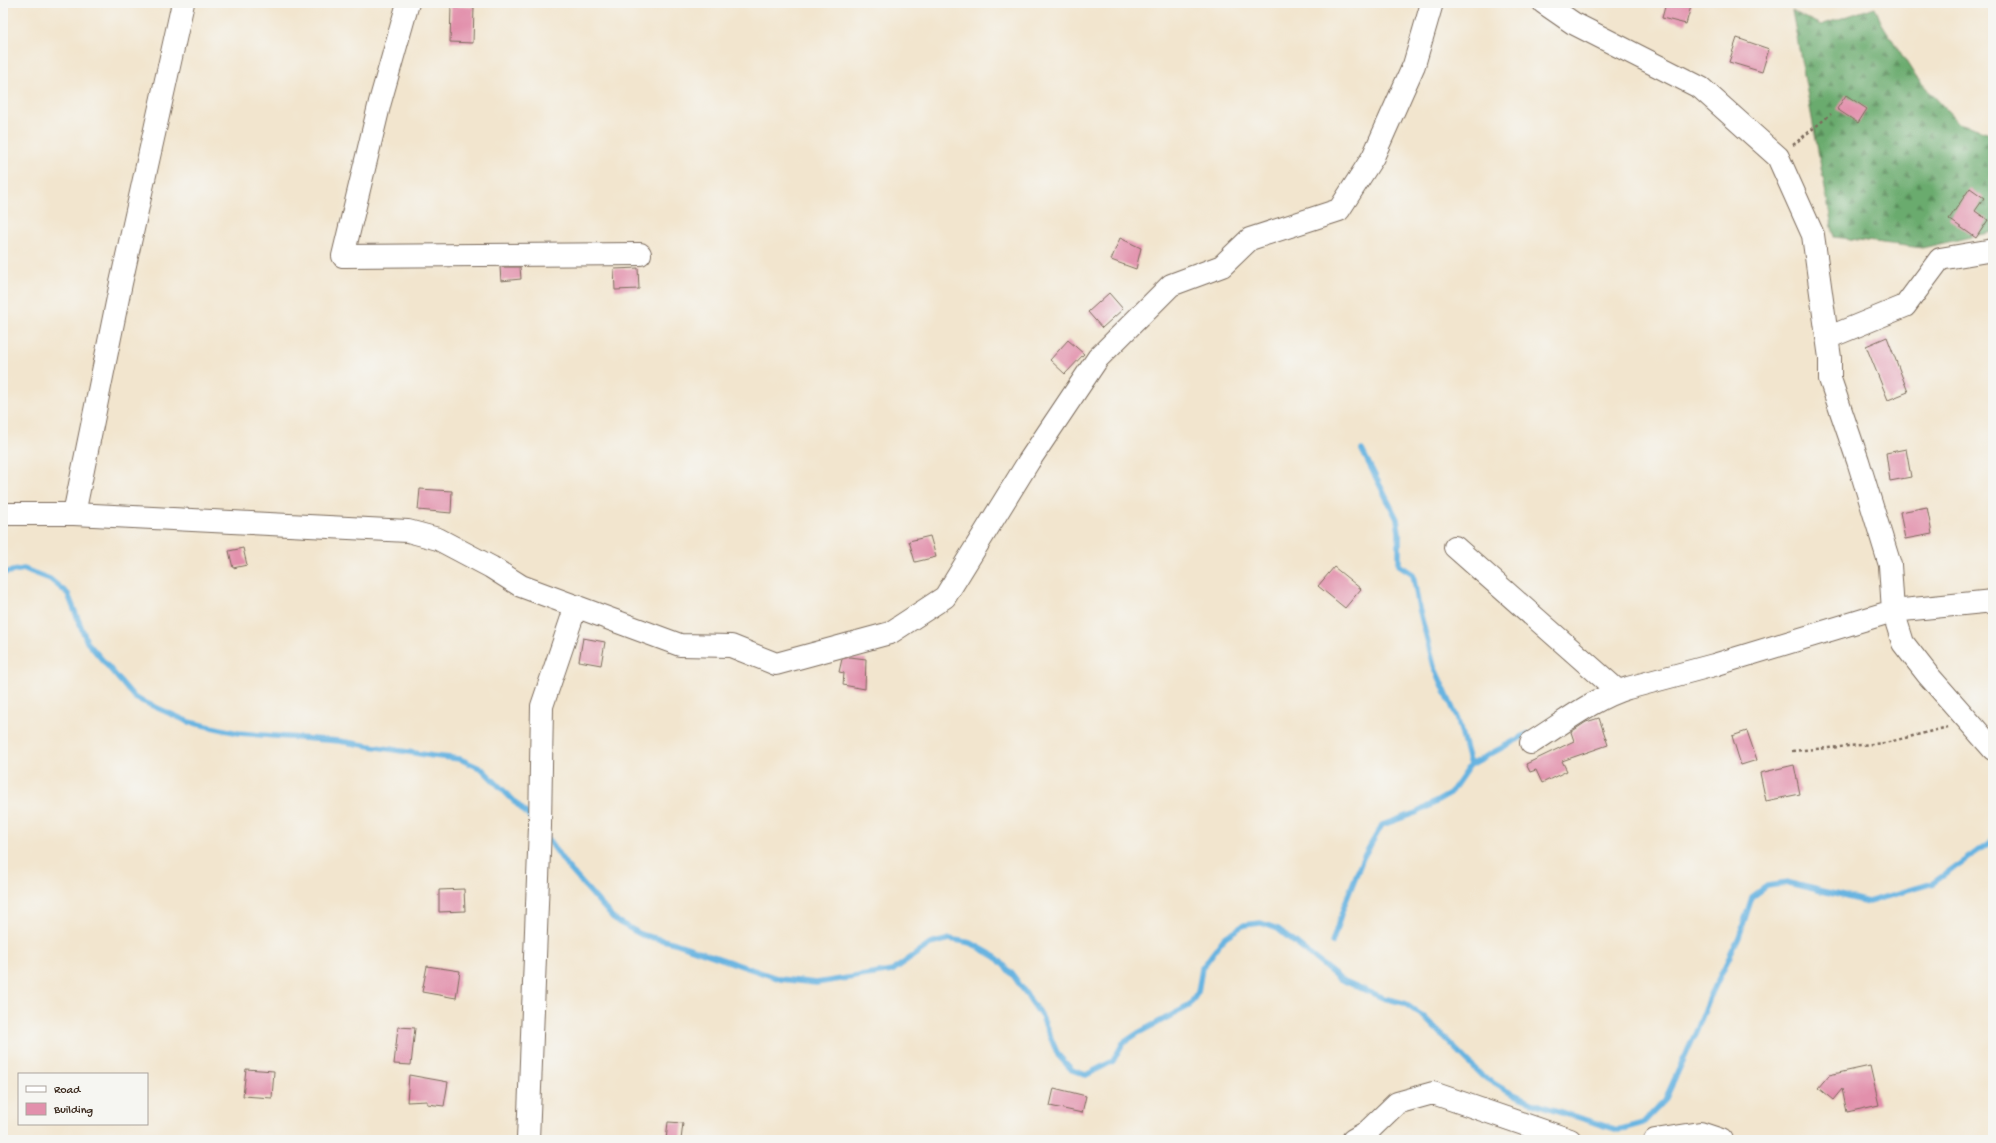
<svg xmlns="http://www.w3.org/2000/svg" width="1996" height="1143" font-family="'Gochi Hand',sans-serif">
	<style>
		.forest { fill: url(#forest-firs); stroke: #526a46 }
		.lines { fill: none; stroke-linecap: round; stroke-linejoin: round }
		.stream { stroke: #68b4e1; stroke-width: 5.5 }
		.building { fill: #e290ac }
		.minor-casing { stroke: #7b6b5c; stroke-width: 24 }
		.path { stroke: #7b6b5c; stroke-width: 2.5; stroke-dasharray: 3 3; stroke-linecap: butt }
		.minor { stroke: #fff; stroke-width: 22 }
	</style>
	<defs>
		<pattern id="forest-firs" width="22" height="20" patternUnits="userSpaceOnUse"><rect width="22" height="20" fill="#6aab6e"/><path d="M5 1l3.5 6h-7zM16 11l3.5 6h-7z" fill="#588b5a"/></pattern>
	</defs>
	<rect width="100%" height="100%" fill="#f6f6f2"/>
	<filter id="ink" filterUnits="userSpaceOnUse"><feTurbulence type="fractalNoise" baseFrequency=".025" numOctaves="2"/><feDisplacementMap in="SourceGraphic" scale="8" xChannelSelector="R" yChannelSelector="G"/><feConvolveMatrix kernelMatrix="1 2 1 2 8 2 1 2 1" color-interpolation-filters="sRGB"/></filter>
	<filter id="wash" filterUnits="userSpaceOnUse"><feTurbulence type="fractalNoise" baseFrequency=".012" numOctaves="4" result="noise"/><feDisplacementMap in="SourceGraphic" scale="16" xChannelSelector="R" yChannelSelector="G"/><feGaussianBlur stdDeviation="0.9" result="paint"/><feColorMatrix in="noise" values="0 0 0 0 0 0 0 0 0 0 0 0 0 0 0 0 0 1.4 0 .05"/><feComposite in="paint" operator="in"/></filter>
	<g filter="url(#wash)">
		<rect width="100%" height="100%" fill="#f2e5ce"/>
		<!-- forest -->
		<path class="forest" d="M1875 7 1881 22 1916 77 1959 123 1993 134V232L1922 248 1834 237 1792 11 1821 25Z"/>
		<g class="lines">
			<!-- stream -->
			<path class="stream" d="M3 573 24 569 50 579 68 594 87 642 135 698 189 722 238 733 339 741 433 756 460 759 482 769 533 820
				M1470 765 1527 734
				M546 836 567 866 615 920 642 935 675 943 780 979 816 983 892 971 930 944 950 939 971 943 996 957 1013 975 1042 1017 1058 1055 1072 1070 1086 1075 1113 1061 1123 1043 1138 1033 1189 1006 1198 992 1202 968 1225 937 1244 925 1261 923 1278 929 1340 979 1383 998 1404 1003 1424 1017 1482 1076 1505 1090 1533 1103 1618 1130 1643 1123 1665 1100 1697 1030 1710 997 1739 937 1752 897 1767 886 1789 883 1868 902 1933 883 1993 840
				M1332 943 1344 906 1363 858 1382 825 1418 812 1450 794 1470 765 1458 720 1434 666 1419 608 1413 574 1399 565V532L1397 519 1362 450"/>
		</g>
		<g id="blocks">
			<!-- building -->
			<path class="building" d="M1666 3H1692L1686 24 1662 18Z
				M451 6 474 7 473 43 450 42Z
				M1737 38 1769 49 1762 72 1729 62Z
				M1846 95 1867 109 1858 123 1837 109Z
				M1970 188 1984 198 1975 211 1988 220 1976 238 1949 219Z
				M1120 238 1141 248 1136 269 1111 260Z
				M500 267H520L521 279 501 281Z
				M638 268 639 289 615 290 614 269Z
				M1109 293 1123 309 1102 328 1088 312Z
				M1887 337 1908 392 1888 400 1866 346Z
				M1068 340 1084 354 1065 374 1050 360Z
				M1906 449 1911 477 1890 481 1886 453Z
				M420 489 452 491 451 513 418 510Z
				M1927 507 1932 534 1905 539 1900 512Z
				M930 536 936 557 915 562 909 541Z
				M243 548 247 565 233 568 229 551Z
				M1334 567 1361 589 1345 608 1318 586Z
				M583 638 605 642 601 665 579 661Z
				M850 657 866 659 865 689 843 685 844 673 839 672 842 659Z
				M1599 718 1608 745 1562 761 1567 771 1542 783 1536 770 1530 772 1526 764 1574 741 1571 732 1586 722Z
				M1747 731 1757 760 1741 765 1732 736Z
				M1794 765 1800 794 1766 801 1760 773Z
				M464 889 465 911 439 912V890Z
				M427 966 460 971 456 998 422 992Z
				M398 1027 415 1028 411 1065 394 1064Z
				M1870 1066 1879 1105 1847 1112 1842 1089 1833 1100 1818 1088 1829 1075Z
				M246 1069 274 1071 272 1098 243 1096Z
				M409 1075 448 1082 444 1106 427 1104V1101L407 1102Z
				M1054 1088 1086 1096 1082 1113 1050 1106Z
				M668 1122 683 1123 681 1140H666Z"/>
		</g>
	</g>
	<g filter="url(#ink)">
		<use href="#blocks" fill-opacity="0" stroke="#7b6b5c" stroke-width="1"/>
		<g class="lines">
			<!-- minor casing -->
			<g class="minor-casing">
				<path id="minor" d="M408 3 380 102 343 256 640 254
					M1544 3 1573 23 1701 88 1778 157 1813 235 1830 358V379L1858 461 1890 565 1893 611 1903 643 1928 675 1993 749
					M1827 338 1905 306 1940 259 1993 250
					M3 514H74L408 531 438 539 491 567 521 586 680 645 731 646 776 664 890 633 945 597 1029 461 1098 358 1171 285 1222 266 1250 239 1339 210 1373 157 1414 65 1432 3
					M74 514 121 283 183 3
					M1455 547 1618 691
					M1531 743C1562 724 1594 698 1628 688L1714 665 1893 611 1993 601
					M528 1140 540 826 542 706 576 606
					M1353 1140 1367 1132 1397 1103 1433 1093 1570 1140
					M1655 1140 1700 1133 1721 1140"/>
			</g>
			<!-- path -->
			<path class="path" d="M1793 145 1831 114
				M1792 751 1885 743 1948 727"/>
			<!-- minor -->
			<use href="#minor" class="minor"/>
		</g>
	</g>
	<!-- margin -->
	<rect width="1996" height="1143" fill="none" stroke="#f6f6f2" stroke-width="16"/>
	<!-- legend -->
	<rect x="18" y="1073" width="130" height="52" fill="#f6f6f2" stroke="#aba49d"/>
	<rect x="26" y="1086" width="20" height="6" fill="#ffffff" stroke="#aba49d"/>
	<text x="54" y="1093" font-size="12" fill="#3b2a1e">Road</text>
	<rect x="26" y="1103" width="20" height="12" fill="#e290ac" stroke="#aba49d"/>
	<text x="54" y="1113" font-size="12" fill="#3b2a1e">Building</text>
</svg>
